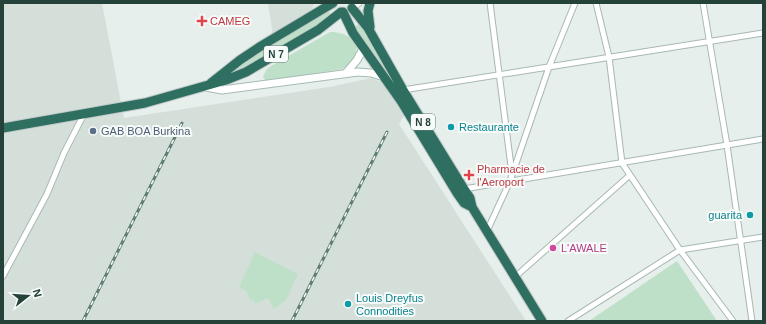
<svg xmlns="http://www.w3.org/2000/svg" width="766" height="324" font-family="Helvetica,sans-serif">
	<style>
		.built { fill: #d4dfda }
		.green { fill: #bfe0c8 }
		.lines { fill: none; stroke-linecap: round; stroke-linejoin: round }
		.street-casing { stroke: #a8b8b2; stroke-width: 7 }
		.secondary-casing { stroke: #a4bbb3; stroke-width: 9 }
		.highway-casing { stroke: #c2cac8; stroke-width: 11 }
		.street { stroke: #fff; stroke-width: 5 }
		.secondary { stroke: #fff; stroke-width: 7 }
		.highway { stroke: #2f6f62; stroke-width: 9 }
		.rail-casing { stroke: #5f7d75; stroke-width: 3 }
		.rail { stroke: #f7fbf9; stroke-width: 1.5; stroke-dasharray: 4.5; stroke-linecap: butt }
		.health-dot { fill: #e0444e; stroke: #f7fbf9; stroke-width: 1.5 }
		.culture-dot { fill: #0f9aa8; stroke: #f7fbf9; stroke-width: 1.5 }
		.service-dot { fill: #5c6f8a; stroke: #f7fbf9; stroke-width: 1.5 }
		.hotel-dot { fill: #d1479c; stroke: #f7fbf9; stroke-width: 1.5 }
		.labels { text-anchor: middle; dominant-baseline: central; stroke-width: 4; stroke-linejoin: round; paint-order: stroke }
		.shield { fill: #f7fbf9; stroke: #637a73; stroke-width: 1 }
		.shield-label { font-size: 10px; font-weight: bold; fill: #24423a }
		.health-label { font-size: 11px; fill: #be3a42; stroke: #f7fbf9; text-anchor: start }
		.culture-label { font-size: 11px; fill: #0d838f; stroke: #f7fbf9; text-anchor: start }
		.service-label { font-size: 11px; fill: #4e5e75; stroke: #f7fbf9; text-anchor: start }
		.hotel-label { font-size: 11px; fill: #b23c85; stroke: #f7fbf9; text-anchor: start }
	</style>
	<rect width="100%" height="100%" fill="#e6efeb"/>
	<!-- built -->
	<path class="built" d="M3 3H102L124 118 329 87 372 78 383 83 405 114 399 124 526 321H3Z
		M268 3H314L312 9 273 36Z"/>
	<!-- green -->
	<path class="green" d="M328 10 332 16 253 66 234 72C236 62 314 18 328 10Z
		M358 24H361L456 179 355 28Z
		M330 32C356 31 368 56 342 69L270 81 265 80 263 77 266 70 271 66Z
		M255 252 298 274 286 300 274 309 268 298 255 304 254 300 251 301 246 291 239 287Z
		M677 261 717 321H589Z"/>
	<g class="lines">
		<!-- street casing -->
		<g class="street-casing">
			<path id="street" d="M490 3 512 174
				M596 3 609 57 622 163 680 250 733 321
				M703 3 727 145 752 321
				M403 90 763 33
				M464 189 763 139
				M487 231 510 181 549 67 575 3
				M3 276 47 194 64 153 84 114
				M515 277 630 175
				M568 321 680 250 763 237"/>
		</g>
		<!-- secondary casing -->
		<g class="secondary-casing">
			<path id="secondary" d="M353 6 358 3
				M346 73 357 60 363 49
				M206 87 222 90 358 72 371 73 384 77"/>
		</g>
		<!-- highway casing -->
		<g class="highway-casing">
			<path id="highway" d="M370 3 368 11 370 27
				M352 8 368 28 403 90 464 189 470 198 472 207 542 321
				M343 12 353 33 401 101 457 193 464 203 472 207
				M211 83 240 60 261 46 333 3
				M3 128 145 103 226 80 246 72 318 30 341 12"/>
		</g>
		<!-- street -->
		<use href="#street" class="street"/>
		<!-- secondary -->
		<use href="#secondary" class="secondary"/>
		<!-- highway -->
		<use href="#highway" class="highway"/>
		<!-- rail casing -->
		<g class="rail-casing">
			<path id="rail" d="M83 321 182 123
				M292 321 387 132"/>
		</g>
		<!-- rail -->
		<use href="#rail" class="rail"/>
	</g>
	<!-- markers -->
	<g class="health-dot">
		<path d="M200 15h4v4h4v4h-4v4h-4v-4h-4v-4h4z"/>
		<path d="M467 169h4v4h4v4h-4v4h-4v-4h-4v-4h4z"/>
	</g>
	<g class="culture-dot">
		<circle cx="451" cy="127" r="4"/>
		<circle cx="750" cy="215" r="4"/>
		<circle cx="348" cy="304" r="4"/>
	</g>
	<circle class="service-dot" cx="93" cy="131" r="4"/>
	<circle class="hotel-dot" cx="553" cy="248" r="4"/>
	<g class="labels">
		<!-- shield labels -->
		<g class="shield">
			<rect x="264" y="46" width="24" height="16" rx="3"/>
			<rect x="411" y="114" width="24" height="16" rx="3"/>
		</g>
		<g class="shield-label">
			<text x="276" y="54">N 7</text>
			<text x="423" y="122">N 8</text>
		</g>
		<!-- health labels -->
		<g class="health-label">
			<text x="210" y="21">CAMEG</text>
			<text x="477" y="169">Pharmacie de<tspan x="477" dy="13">l'Aeroport</tspan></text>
		</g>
		<!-- culture labels -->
		<g class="culture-label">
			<text x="459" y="127">Restaurante</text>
			<text x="742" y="215" text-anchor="end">guarita</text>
			<text x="356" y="298">Louis Dreyfus<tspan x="356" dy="13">Connodities</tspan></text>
		</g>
		<!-- service labels -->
		<g class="service-label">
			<text x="101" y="131">GAB BOA Burkina</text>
		</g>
		<!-- hotel labels -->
		<g class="hotel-label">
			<text x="561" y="248">L'AWALE</text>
		</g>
	</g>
	<!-- border -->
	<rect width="766" height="324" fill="none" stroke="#24423a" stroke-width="8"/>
	<!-- north arrow -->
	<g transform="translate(28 296) rotate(73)" stroke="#f7fbf9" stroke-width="3" paint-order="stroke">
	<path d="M0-3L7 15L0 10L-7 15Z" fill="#24423a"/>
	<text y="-6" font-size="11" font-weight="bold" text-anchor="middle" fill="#24423a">N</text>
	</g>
</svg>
